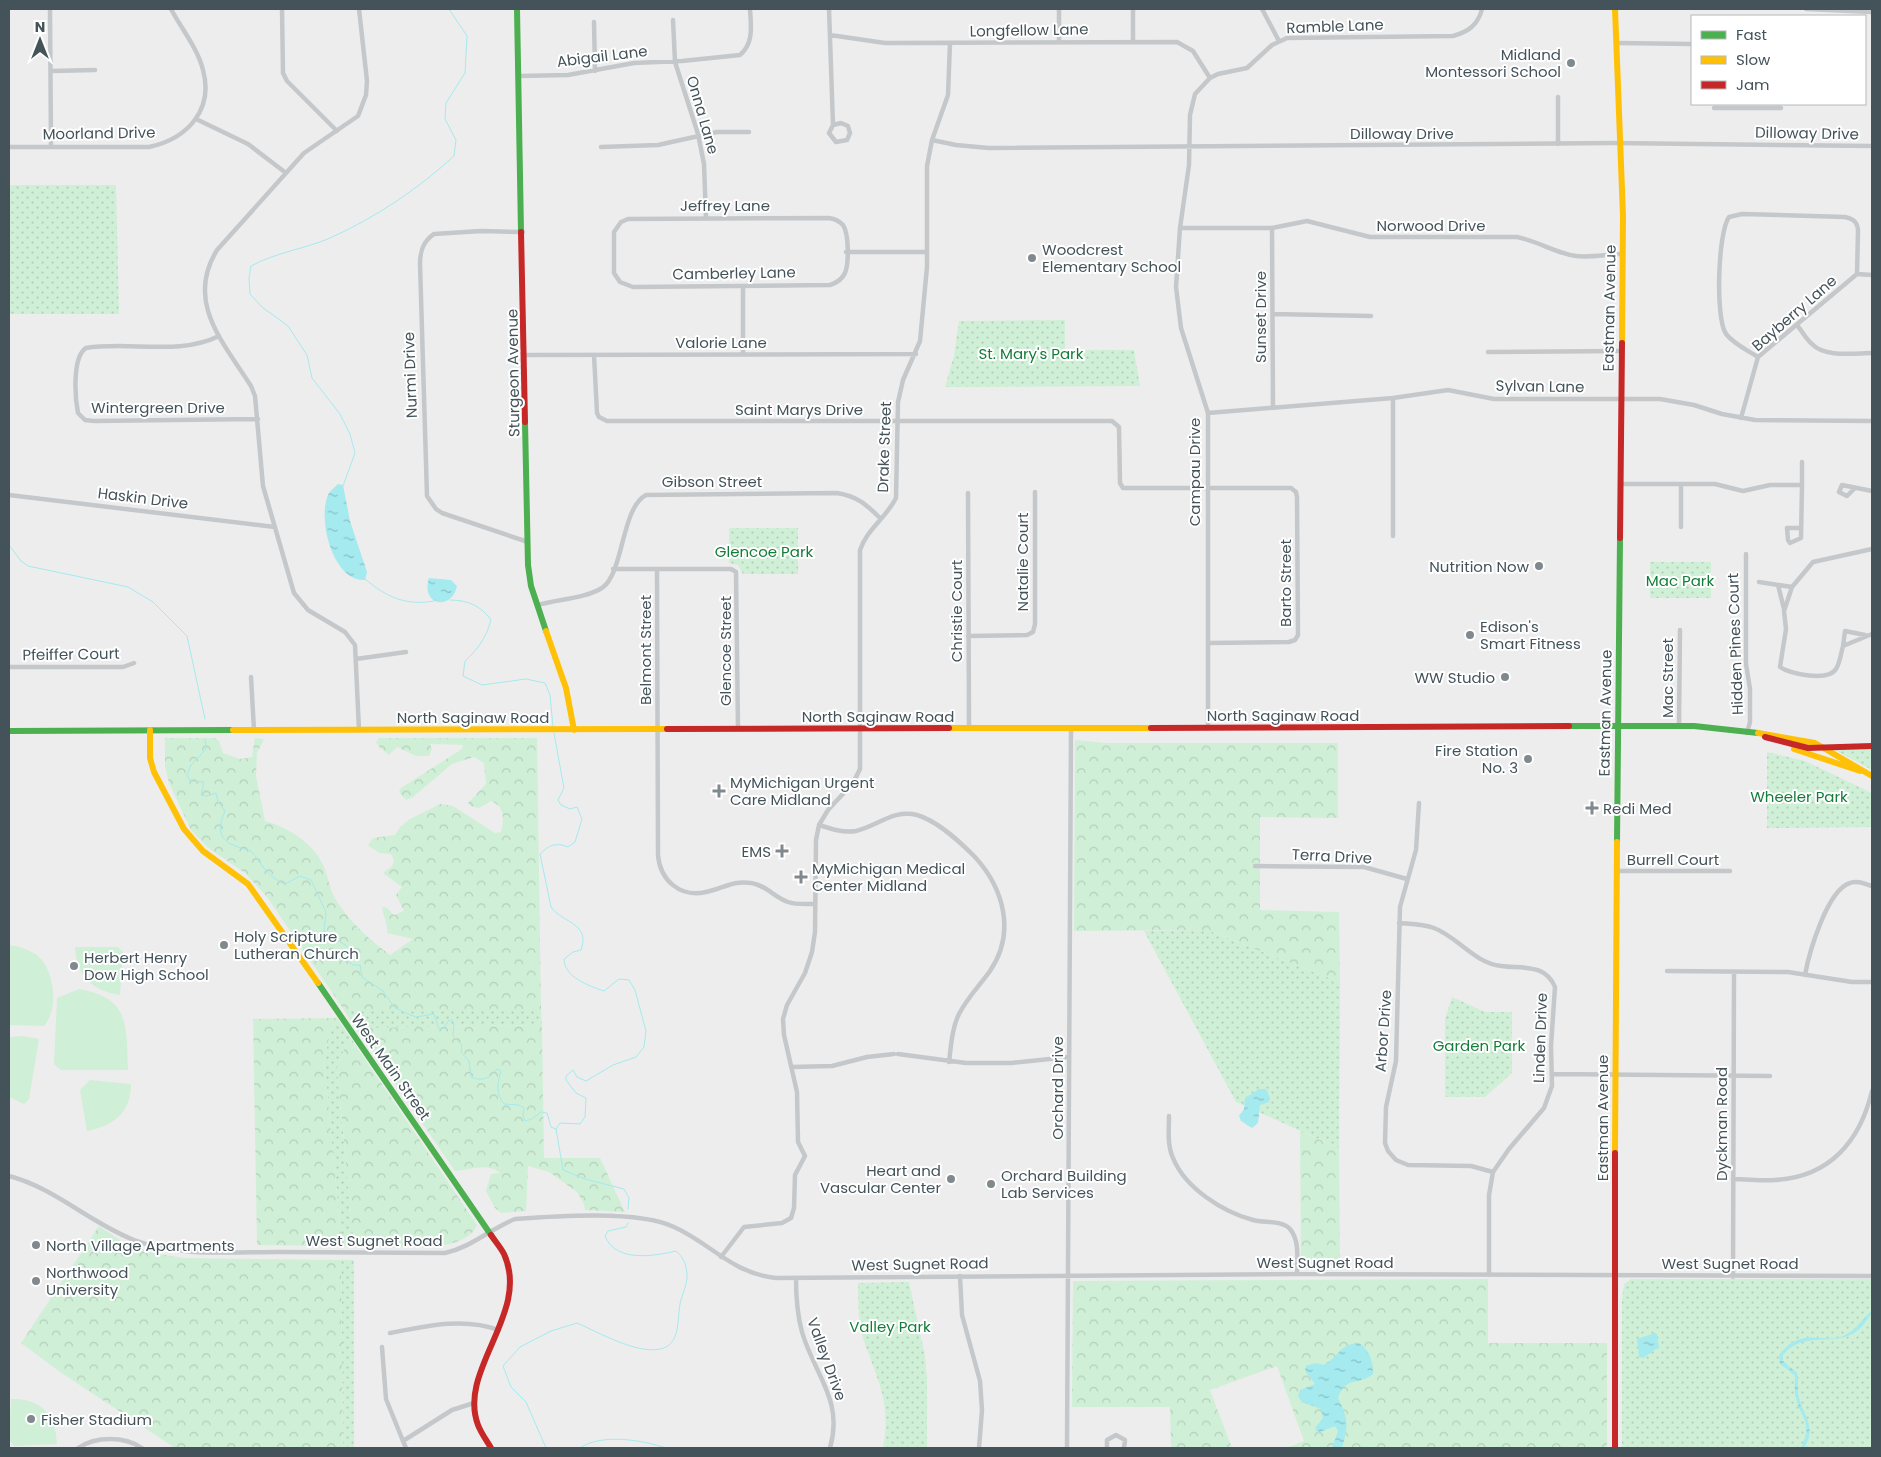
<svg xmlns="http://www.w3.org/2000/svg" width="1881" height="1457" font-family="Poppins,sans-serif">
	<style>
		.grass { fill: url(#grass-dots) }
		.forest { fill: url(#forest-crowns) }
		.pitch { fill: #d0efd7 }
		.water { fill: url(#water-ripples) }
		.lines { fill: none; stroke-linecap: round; stroke-linejoin: round }
		.stream { stroke: #a4eaee; stroke-width: 1 }
		.street { stroke: #c4c8ca; stroke-width: 4.5 }
		.fast { stroke: #4caf50; stroke-width: 6 }
		.slow { stroke: #ffc107; stroke-width: 6 }
		.jam { stroke: #c62828; stroke-width: 6 }
		.poi-dot { fill: #80898d; stroke: #fff; stroke-width: 2 }
		.labels { text-anchor: middle; dominant-baseline: central; stroke-width: 4; stroke-linejoin: round; paint-order: stroke }
		.street-label { font-size: 15px; fill: #44535a; stroke: #fff }
		.poi-label { font-size: 15px; fill: #44535a; stroke: #fff; text-anchor: start }
		.park-label { font-size: 15px; fill: #137d39; stroke: #fff }
	</style>
	<defs>
		<pattern id="grass-dots" width="8" height="8" patternUnits="userSpaceOnUse" patternTransform="scale(1.25)"><rect width="8" height="8" fill="#d0efd7"/><path d="M2 2h.1M6 6h.1" fill="none" stroke="#b4cfbb" stroke-width="1.8" stroke-linecap="round"/></pattern>
		<pattern id="forest-crowns" width="20" height="18" patternUnits="userSpaceOnUse" patternTransform="scale(1.25)"><rect width="20" height="18" fill="#d0efd7"/><path d="M2 6a3 3 0 1 1 6 0M12 15a3 3 0 1 1 6 0" fill="none" stroke="#b4cfbb"/></pattern>
		<pattern id="water-ripples" width="26" height="14" patternUnits="userSpaceOnUse" patternTransform="scale(1.25)"><rect width="26" height="14" fill="#a4eaee"/><path d="M2 4q2-2 4 0t4 0M15 11q2-2 4 0t4 0" fill="none" stroke="#87c0c4"/></pattern>
	</defs>
	<rect width="100%" height="100%" fill="#eeeded"/>
	<!-- grass -->
	<path class="grass" d="M9 185H116L119 314H9Z
		M1065 320V350H1134L1140 386 945 387 954 356 959 321Z
		M729 528H798V574H743L738 565 729 563Z
		M1650 562H1711V598H1650Z
		M1833 749H1872V770Z
		M1767 752 1805 761 1872 793V827L1767 828Z
		M1207 930 1340 982 1339 1148 1236 1102 1144 931Z
		M1452 997 1485 1012H1512V1073L1485 1097H1445V1018Z
		M344 1010H541L542 1025 367 1028 363 1030 362 1037Z
		M337 1018 352 1040 346 1044 337 1069 354 1246H342L324 1060 331 1030Z
		M341 1260H354V1448H343Z
		M1631 1279H1872V1448H1622V1299L1624 1284Z
		M909 1282 925 1356 927 1379V1448H883C891 1403 879 1384 865 1344 858 1324 858 1304 858 1283Z"/>
	<!-- forest -->
	<path class="forest" d="M165 738H215L219 741 223 753 240 759 252 757 255 738 264 739 257 753 256 776 265 821C288 827 315 844 324 867 329 880 330 892 338 903 352 924 370 940 390 955L413 939 387 933C388 922 383 917 382 907L387 908 394 915 404 911 396 895 402 887 383 873 392 866 394 860 391 854 379 853 368 845 373 838 395 835 400 827 410 819 440 804 453 806 495 833 501 832C504 818 505 807 491 801L479 808 470 806 468 803 486 784 484 763 474 757 452 764 413 797 406 800 399 792 401 788 462 749 463 745 430 744 432 749 429 756H416L397 747 389 755 380 748 376 742 379 738H537L541 1010H344L267 897 245 873 207 847 191 830 169 783 165 767Z
		M1075 740 1106 743H1338V818L1260 817V910L1339 912 1340 982 1207 930 1074 931Z
		M337 1018 331 1030 324 1060 342 1246 257 1245 253 1019Z
		M542 1025 544 1158H600L625 1212 585 1210 583 1202 577 1192 549 1172 528 1166 526 1211 501 1213 495 1208 486 1191 491 1174 500 1173C486 1162 471 1170 455 1171L361 1034 367 1028Z
		M352 1040 477 1225C465 1257 383 1246 354 1246L337 1069 346 1044Z
		M1300 1131 1339 1148 1340 1269H1301Z
		M99 1226 124 1243 154 1253 183 1258 341 1260 343 1448H175L60 1372 21 1343Z
		M1488 1279V1343H1607V1448H1285L1304 1441 1277 1366 1210 1390 1232 1448H1171L1170 1407H1072L1073 1281Z"/>
	<!-- pitch -->
	<path class="pitch" d="M9 945C18 946 31 950 38 956 55 971 59 1010 44 1026L9 1025Z
		M75 947H118L123 952 120 995C92 991 76 975 75 947Z
		M79 989C131 998 126 1026 128 1070H61L54 1064 57 998Z
		M23 1036 39 1039 29 1099 24 1104 9 1097V1037Z
		M90 1080 131 1084C131 1113 113 1126 87 1131L80 1090Z
		M11 1399C41 1398 56 1415 57 1444L14 1446 9 1440Z"/>
	<!-- water -->
	<path class="water" d="M338 484 343 485 350 521 367 572 365 580C333 583 316 517 329 493 331 490 335 487 338 484Z
		M429 578 451 580 457 586C452 611 420 606 429 578Z
		M1259 1089H1266L1270 1098 1269 1102 1260 1105 1258 1123 1252 1128 1241 1121 1239 1116 1244 1109 1245 1098Z
		M1872 1311C1871 1316 1867 1319 1864 1324 1842 1352 1805 1327 1783 1355V1361L1797 1373C1799 1380 1797 1387 1798 1393 1802 1416 1818 1425 1804 1448H1801C1814 1420 1800 1420 1795 1394 1794 1387 1796 1381 1794 1374L1780 1364 1779 1355C1803 1324 1823 1346 1845 1335 1856 1330 1863 1318 1872 1311Z
		M1655 1333 1657 1334 1659 1347 1643 1358 1639 1357 1637 1339Z
		M1359 1343C1370 1351 1373 1360 1373 1374 1359 1386 1346 1375 1338 1398 1349 1420 1348 1426 1342 1448H1332L1338 1431 1335 1426 1318 1433 1315 1428 1323 1418 1321 1409 1302 1402 1298 1396 1300 1390 1315 1384 1305 1371 1306 1366 1315 1363 1323 1365C1340 1357 1337 1345 1359 1343Z"/>
	<g class="lines">
		<!-- stream -->
		<path class="stream" d="M343 486 355 453 350 434 340 414 312 378 307 355 288 326 262 307 250 294 249 278 251 266C277 252 305 249 330 238 375 218 418 189 454 156L456 140 445 119 446 103 465 73 467 36 449 9
			M9 545 21 561 28 566 128 587 153 602 187 636 205 719
			M365 579C386 597 406 606 434 601
			M450 600C468 600 481 606 491 620 486 638 478 649 465 661L463 676 482 685 526 679 545 683 550 695 553 727
			M554 733 564 788 558 800 561 805 570 809 577 807 582 819 575 842 568 847C556 842 549 845 540 854L551 907C562 923 591 923 581 950L573 952 564 959C564 977 589 986 604 991L619 979 629 980 635 990 646 1031 644 1047 636 1057 613 1065 586 1081 577 1077 573 1070 566 1076V1080L576 1093 586 1098 585 1117 580 1124 560 1123 556 1129 563 1170 585 1179 624 1189 629 1198 628 1209
			M205 739 206 749 191 765 187 775 190 781 204 782 201 795 207 796 216 793 218 802 225 811C213 839 226 844 251 851 262 864 267 877 285 884L300 876 311 880 326 912 324 931C332 939 341 941 349 948V962L353 965H360L362 977 383 991 394 1007 408 1014 416 1017 434 1014 439 1029H443L449 1020H452L454 1024 453 1036 462 1045 461 1052 469 1061 471 1077C482 1082 490 1078 497 1069L501 1071C497 1084 496 1094 504 1104L519 1105 524 1108 523 1116 525 1121 532 1119 541 1112 547 1113 551 1127 556 1129
			M546 1448 526 1402 511 1387 503 1366 520 1347 551 1331 577 1323C600 1333 636 1354 660 1349 681 1345 677 1319 680 1304 682 1294 688 1283 687 1274 686 1263 683 1257 676 1251 654 1256 616 1263 605 1236L608 1231 626 1227 628 1223
			M580 1448C601 1433 642 1440 666 1448"/>
		<!-- street -->
		<path class="street" d="M50 9 51 147
			M282 9 283 73 287 81 337 131
			M829 9 833 125 829 133 836 142 847 140 850 133 848 126 841 123 833 125
			M1059 9V41
			M1133 9V41
			M1262 9 1279 41
			M1806 9 1872 12
			M673 20 675 62 698 134 704 164 706 218
			M594 22 595 71
			M830 35 885 43 1177 42 1193 51 1210 78
			M1617 43 1692 44
			M51 71 95 70
			M519 76 568 75 634 63 682 61 740 55C754 43 751 26 750 9
			M1558 97V144
			M1714 108H1781
			M196 119 248 144 286 173
			M932 140 956 145 989 148 1613 143 1872 146
			M9 147H149C187 139 214 110 203 70 198 49 181 28 171 9
			M601 147 658 145 717 132H749
			M829 218C834 219 839 220 843 225 849 234 849 263 845 273 842 280 836 283 830 285L633 287 620 282 614 273V232L621 222 628 219Z
			M1180 228H1272L1307 221 1370 237H1517C1538 241 1555 253 1576 256 1592 258 1607 254 1623 254
			M1272 228 1273 406
			M523 232 481 231 434 234C423 241 420 251 420 264L427 496 436 509 442 513 528 542
			M846 252H926
			M743 286V354
			M1273 314 1371 316
			M1797 325C1802 331 1806 339 1812 344 1825 358 1855 353 1872 353
			M219 336C179 356 129 341 86 348 72 357 75 398 78 413L85 420 94 421 258 419
			M1488 352 1621 351
			M525 355 916 354
			M594 355 597 413 599 417 607 421H1112L1119 427 1120 483 1123 488H1291L1296 492 1297 497 1298 635 1295 640 1289 642 1208 643
			M1758 357C1747 350 1734 344 1726 334 1715 318 1718 232 1729 217L1742 214 1845 217C1853 219 1857 221 1858 230L1857 274
			M1393 398V536
			M1208 413 1393 398 1448 390 1494 399H1660L1694 405 1722 414 1755 420 1872 421
			M1741 418 1758 357 1857 274 1872 275
			M1620 484H1715L1743 491 1770 485H1802L1801 538 1790 543 1788 540 1787 528H1801
			M1802 485V462
			M1854 489 1847 496 1839 492 1842 485 1872 491
			M968 493 969 728
			M9 495 275 527
			M1681 527V484
			M1872 549 1813 562 1792 587 1784 611 1786 629 1780 667C1790 674 1828 682 1836 669 1840 663 1841 653 1843 646L1872 634
			M1746 554V664L1750 689V722L1747 733
			M613 569H731L736 572 738 729
			M657 570 658 855C660 880 680 898 706 892 722 889 733 880 751 883 766 885 774 897 788 902 796 905 806 904 815 904
			M1759 582 1792 587
			M1778 585 1784 609
			M538 605C557 599 584 599 602 588 624 573 621 508 646 495L837 493C857 496 867 505 881 519
			M968 636 1027 635 1033 632 1035 624V492
			M1843 646 1845 631 1865 635
			M356 659 406 652
			M9 667H123L134 663
			M251 677 254 730
			M1679 726 1680 630
			M1208 728V413L1181 328 1176 287 1180 228 1189 165 1190 115 1195 94 1210 78 1218 74 1247 68 1272 45 1287 38 1453 36C1468 32 1478 25 1482 9
			M359 730 355 645 345 632 308 610 294 593 263 486 255 396 251 386C223 342 185 302 217 250L304 153 358 116 366 95 367 81 359 9
			M1419 803 1416 850 1400 907 1396 1061 1386 1107 1385 1143 1388 1151 1396 1160 1408 1165 1471 1166 1493 1172
			M819 825C831 829 843 833 856 831 878 826 893 809 917 815 938 821 960 842 975 857 1004 889 1016 933 990 971 980 985 967 998 959 1014 952 1028 951 1046 949 1062
			M1255 866 1364 867 1407 879
			M1616 871H1730
			M1399 923C1411 924 1423 924 1434 928 1458 937 1474 963 1501 966 1522 969 1545 963 1555 987L1551 1046 1552 1086 1544 1108 1509 1149 1493 1172 1489 1195V1275
			M1667 971 1788 972 1852 982H1872
			M1805 975C1809 953 1827 890 1850 883 1858 880 1865 884 1872 886
			M898 1054 966 1063H1011L1069 1057
			M792 1067 832 1066 867 1057 894 1054
			M1553 1074 1770 1076
			M1169 1116C1169 1129 1167 1145 1173 1158 1185 1188 1223 1212 1253 1220 1264 1223 1282 1220 1290 1229 1300 1241 1297 1260 1297 1274
			M9 1176C55 1188 90 1223 134 1240 179 1257 231 1252 278 1252 333 1252 389 1253 445 1253 472 1247 490 1229 515 1219 555 1216 639 1210 674 1227 712 1244 731 1273 776 1278L1297 1274 1872 1276
			M1733 1179C1747 1179 1762 1181 1775 1180 1830 1177 1860 1141 1872 1091
			M721 1257 744 1227 782 1223 791 1218 794 1208 795 1175 805 1156 798 1142 797 1092 784 1035 783 1019 787 1005 805 973 812 952 815 932 816 840 819 825 828 810 853 783 860 769V550C867 529 886 518 896 498L898 402 903 380 920 341 927 267V166L932 140 948 95 950 43
			M960 1276 962 1315 980 1381 982 1410 979 1448
			M1733 1277 1734 972
			M796 1278C796 1296 797 1314 802 1332 814 1374 844 1400 830 1448
			M390 1333C426 1326 463 1317 499 1330
			M382 1347 386 1399 403 1441
			M78 1448C96 1436 124 1436 142 1448
			M406 1448 403 1441 452 1410 474 1403
			M1067 1448 1071 728
			M1107 1448V1440L1116 1435 1125 1440 1124 1448"/>
		<!-- fast -->
		<path class="fast" d="M517 9 521 232
			M525 422 528 565 531 586 546 631
			M1569 726H1694L1758 733
			M9 731 233 730
			M1617 842 1620 538
			M318 983 491 1235"/>
		<!-- slow -->
		<path class="slow" d="M1615 9 1623 216 1622 343
			M546 631 566 688 574 730
			M949 728H1151
			M150 730V758L154 772 184 829 203 851 248 884 318 983
			M233 730 667 729
			M1758 733 1815 743 1872 776
			M1794 749 1860 771
			M1615 1153 1617 842"/>
		<!-- jam -->
		<path class="jam" d="M521 232 525 422
			M1620 538 1622 343
			M1151 728 1569 726
			M667 729 949 728
			M1765 737 1808 748 1872 746
			M1615 1153V1448
			M491 1235C495 1241 501 1248 504 1254 531 1313 457 1370 478 1425 481 1433 487 1441 491 1448"/>
	</g>
	<!-- markers -->
	<g class="poi-dot">
		<circle cx="1571" cy="63" r="5"/>
		<circle cx="1032" cy="258" r="5"/>
		<circle cx="1539" cy="566" r="5"/>
		<circle cx="1470" cy="635" r="5"/>
		<circle cx="1505" cy="677" r="5"/>
		<circle cx="1528" cy="759" r="5"/>
		<path d="M716.5 783.5h5v5h5v5h-5v5h-5v-5h-5v-5h5z"/>
		<path d="M1589.5 800.5h5v5h5v5h-5v5h-5v-5h-5v-5h5z"/>
		<path d="M779.5 843.5h5v5h5v5h-5v5h-5v-5h-5v-5h5z"/>
		<path d="M798.5 869.5h5v5h5v5h-5v5h-5v-5h-5v-5h5z"/>
		<circle cx="224" cy="945" r="5"/>
		<circle cx="74" cy="966" r="5"/>
		<circle cx="951" cy="1179" r="5"/>
		<circle cx="991" cy="1184" r="5"/>
		<circle cx="36" cy="1245" r="5"/>
		<circle cx="36" cy="1281" r="5"/>
		<circle cx="31" cy="1419" r="5"/>
	</g>
	<g class="labels">
		<!-- street labels -->
		<g class="street-label">
			<text transform="translate(1335 26) rotate(-2)">Ramble Lane</text>
			<text transform="translate(1029 30) rotate(-1)">Longfellow Lane</text>
			<text transform="translate(602 56) rotate(-7)">Abigail Lane</text>
			<text transform="translate(703 115) rotate(74)">Onna Lane</text>
			<text transform="translate(99 133) rotate(-1)">Moorland Drive</text>
			<text x="1402" y="133">Dilloway Drive</text>
			<text transform="translate(1807 133) rotate(1)">Dilloway Drive</text>
			<text x="725" y="205">Jeffrey Lane</text>
			<text x="1431" y="225">Norwood Drive</text>
			<text transform="translate(734 273) rotate(-1)">Camberley Lane</text>
			<text transform="translate(1609 308) rotate(-89)">Eastman Avenue</text>
			<text transform="translate(1794 313) rotate(-41)">Bayberry Lane</text>
			<text transform="translate(1260 317) rotate(-90)">Sunset Drive</text>
			<text x="721" y="342">Valorie Lane</text>
			<text transform="translate(513 373) rotate(-91)">Sturgeon Avenue</text>
			<text transform="translate(410 375) rotate(-92)">Nurmi Drive</text>
			<text transform="translate(1540 386) rotate(1)">Sylvan Lane</text>
			<text x="158" y="407">Wintergreen Drive</text>
			<text x="799" y="409">Saint Marys Drive</text>
			<text transform="translate(884 447) rotate(-88)">Drake Street</text>
			<text transform="translate(1194 472) rotate(-90)">Campau Drive</text>
			<text x="712" y="481">Gibson Street</text>
			<text transform="translate(143 498) rotate(7)">Haskin Drive</text>
			<text transform="translate(1022 562) rotate(-90)">Natalie Court</text>
			<text transform="translate(1285 583) rotate(-90)">Barto Street</text>
			<text transform="translate(956 611) rotate(-90)">Christie Court</text>
			<text transform="translate(1735 644) rotate(-92)">Hidden Pines Court</text>
			<text transform="translate(645 650) rotate(-90)">Belmont Street</text>
			<text transform="translate(725 651) rotate(-90)">Glencoe Street</text>
			<text transform="translate(71 654) rotate(-1)">Pfeiffer Court</text>
			<text transform="translate(1667 678) rotate(-90)">Mac Street</text>
			<text transform="translate(1605 713) rotate(-89)">Eastman Avenue</text>
			<text x="1283" y="715">North Saginaw Road</text>
			<text x="878" y="716">North Saginaw Road</text>
			<text x="473" y="717">North Saginaw Road</text>
			<text transform="translate(1332 856) rotate(3)">Terra Drive</text>
			<text x="1673" y="859">Burrell Court</text>
			<text transform="translate(1383 1031) rotate(-86)">Arbor Drive</text>
			<text transform="translate(1540 1038) rotate(-88)">Linden Drive</text>
			<text transform="translate(391 1067) rotate(55)">West Main Street</text>
			<text transform="translate(1057 1088) rotate(-90)">Orchard Drive</text>
			<text transform="translate(1602 1118) rotate(-90)">Eastman Avenue</text>
			<text transform="translate(1721 1124) rotate(-90)">Dyckman Road</text>
			<text x="374" y="1240">West Sugnet Road</text>
			<text x="1325" y="1262">West Sugnet Road</text>
			<text x="1730" y="1263">West Sugnet Road</text>
			<text transform="translate(920 1264) rotate(-1)">West Sugnet Road</text>
			<text transform="translate(827 1359) rotate(70)">Valley Drive</text>
		</g>
		<!-- poi labels -->
		<g class="poi-label">
			<text x="1561" y="54" text-anchor="end">Midland<tspan x="1561" dy="17">Montessori School</tspan></text>
			<text x="1042" y="249">Woodcrest<tspan x="1042" dy="17">Elementary School</tspan></text>
			<text x="1529" y="566" text-anchor="end">Nutrition Now</text>
			<text x="1480" y="626">Edison's<tspan x="1480" dy="17">Smart Fitness</tspan></text>
			<text x="1495" y="677" text-anchor="end">WW Studio</text>
			<text x="1518" y="750" text-anchor="end">Fire Station<tspan x="1518" dy="17">No. 3</tspan></text>
			<text x="730" y="782">MyMichigan Urgent<tspan x="730" dy="17">Care Midland</tspan></text>
			<text x="1603" y="808">Redi Med</text>
			<text x="771" y="851" text-anchor="end">EMS</text>
			<text x="812" y="868">MyMichigan Medical<tspan x="812" dy="17">Center Midland</tspan></text>
			<text x="234" y="936">Holy Scripture<tspan x="234" dy="17">Lutheran Church</tspan></text>
			<text x="84" y="957">Herbert Henry<tspan x="84" dy="17">Dow High School</tspan></text>
			<text x="941" y="1170" text-anchor="end">Heart and<tspan x="941" dy="17">Vascular Center</tspan></text>
			<text x="1001" y="1175">Orchard Building<tspan x="1001" dy="17">Lab Services</tspan></text>
			<text x="46" y="1245">North Village Apartments</text>
			<text x="46" y="1272">Northwood<tspan x="46" dy="17">University</tspan></text>
			<text x="41" y="1419">Fisher Stadium</text>
		</g>
		<!-- park labels -->
		<g class="park-label">
			<text x="1031" y="353">St. Mary's Park</text>
			<text x="764" y="551">Glencoe Park</text>
			<text x="1680" y="580">Mac Park</text>
			<text x="1799" y="796">Wheeler Park</text>
			<text x="1479" y="1045">Garden Park</text>
			<text x="890" y="1326">Valley Park</text>
		</g>
	</g>
	<!-- border -->
	<rect width="1881" height="1457" fill="none" stroke="#44535a" stroke-width="20"/>
	<!-- legend -->
	<rect x="1691" y="15" width="175" height="90" fill="#ffffff" stroke="#b4babd"/>
	<rect x="1701" y="31" width="25" height="8" fill="#4caf50" stroke="#b4babd"/>
	<text x="1736" y="40" font-size="15" fill="#44535a">Fast</text>
	<rect x="1701" y="56" width="25" height="8" fill="#ffc107" stroke="#b4babd"/>
	<text x="1736" y="65" font-size="15" fill="#44535a">Slow</text>
	<rect x="1701" y="81" width="25" height="8" fill="#c62828" stroke="#b4babd"/>
	<text x="1736" y="90" font-size="15" fill="#44535a">Jam</text>
	<!-- north arrow -->
	<g transform="translate(40 40)" stroke="#ffffff" stroke-width="4" paint-order="stroke">
	<path d="M0-4L9 19L0 12L-9 19Z" fill="#44535a"/>
	<text y="-8" font-size="14" font-weight="bold" text-anchor="middle" fill="#44535a">N</text>
	</g>
</svg>
